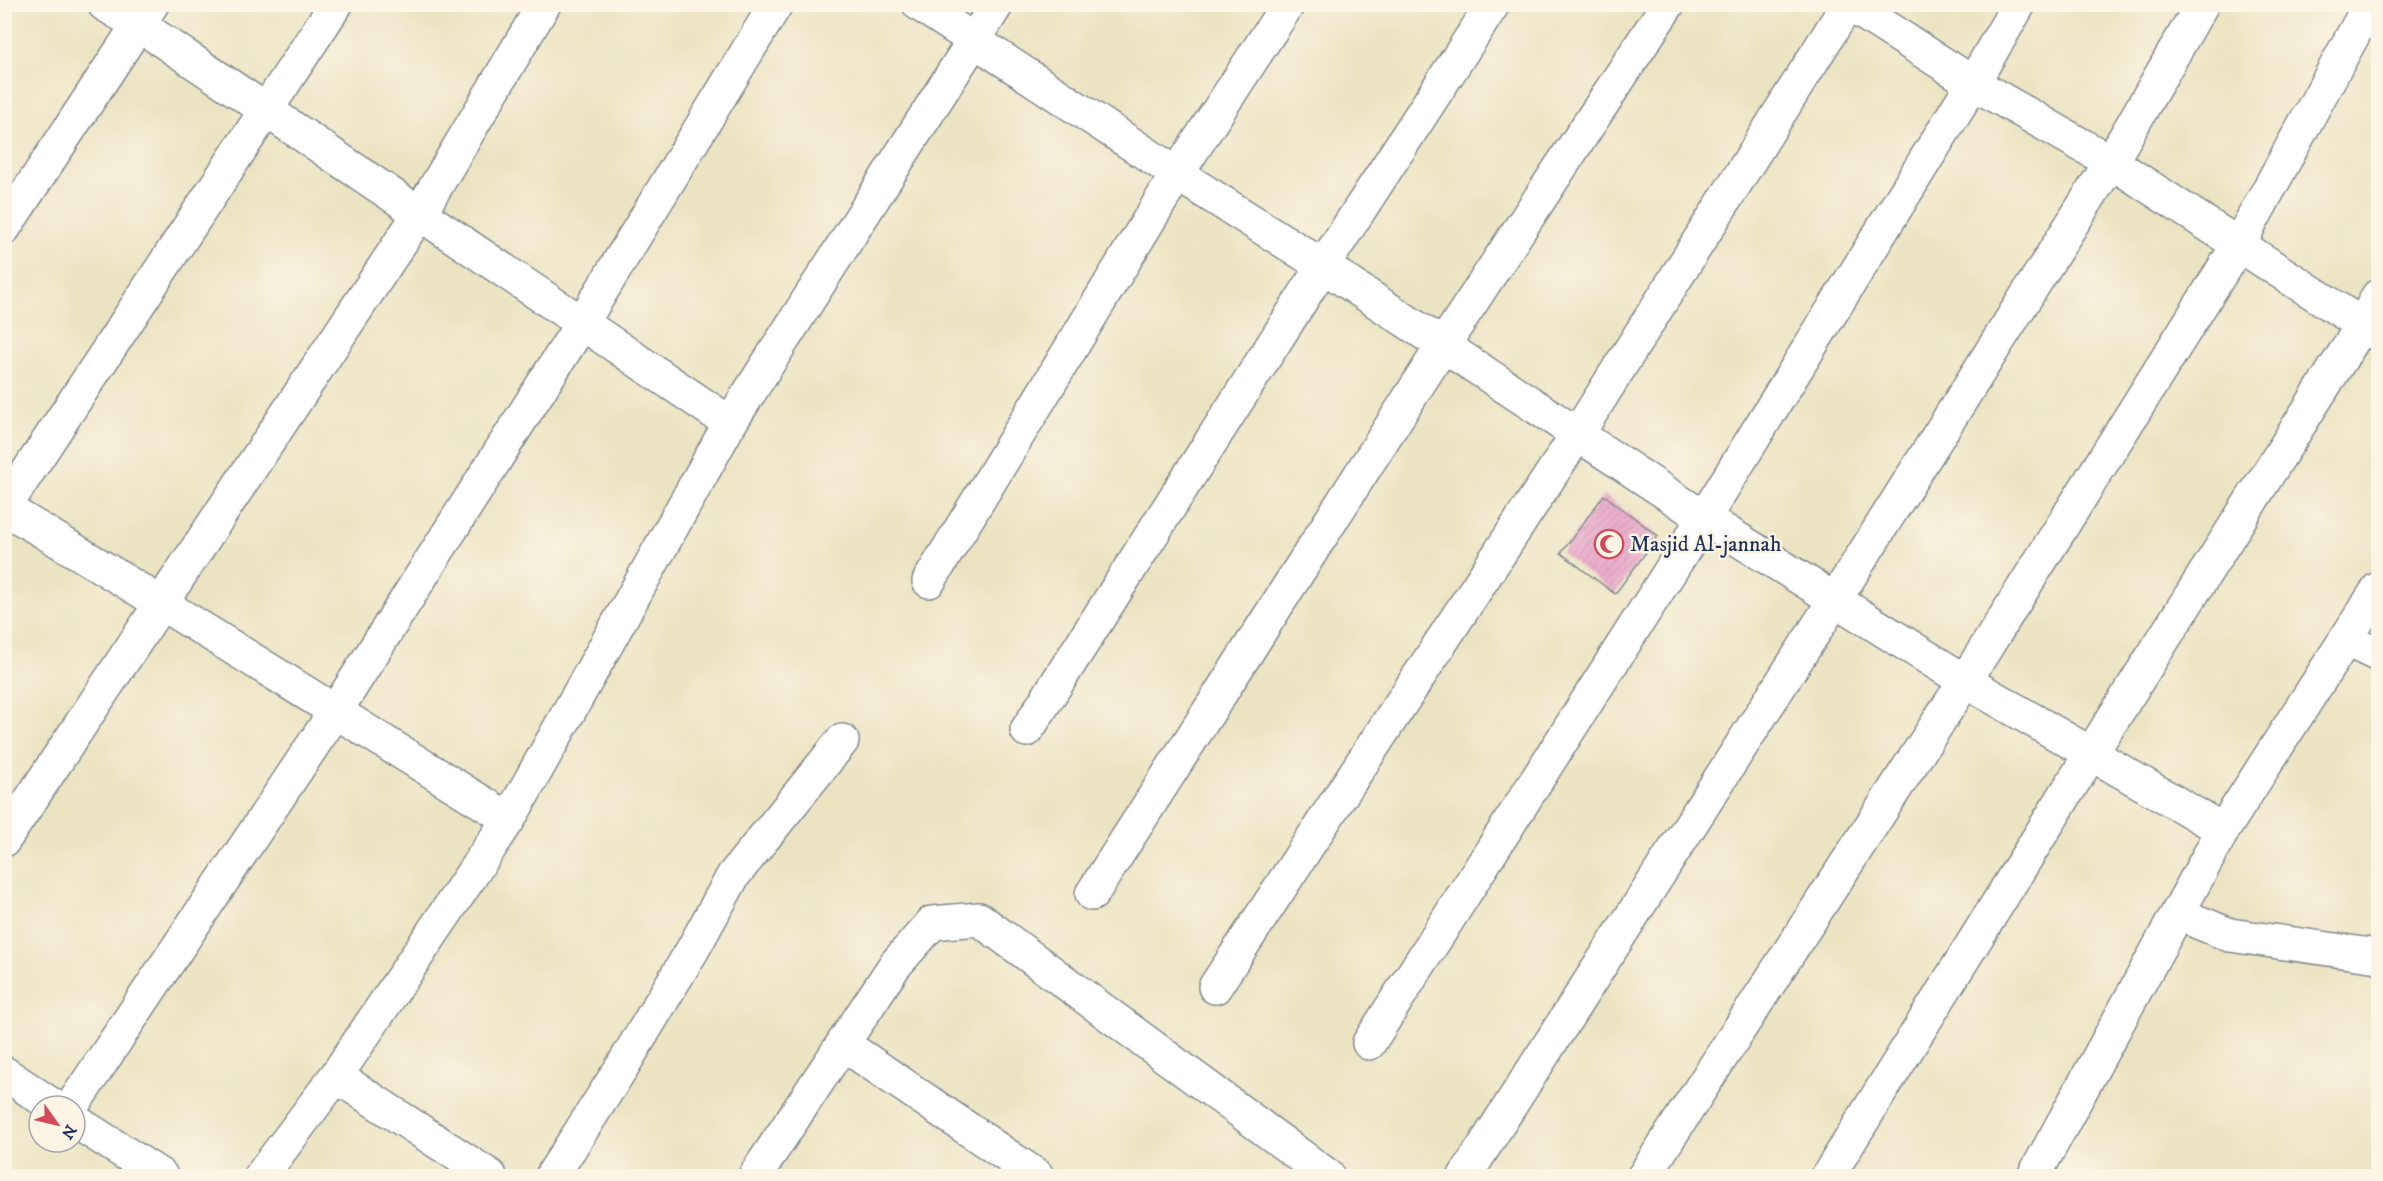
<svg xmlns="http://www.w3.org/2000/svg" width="2383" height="1181" font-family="'IM FELL DW Pica',serif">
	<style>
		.building { fill: url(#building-hatch) }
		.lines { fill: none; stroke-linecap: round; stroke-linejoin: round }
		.minor-casing { stroke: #838a90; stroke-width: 36 }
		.minor { stroke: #fff; stroke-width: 33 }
		.labels { text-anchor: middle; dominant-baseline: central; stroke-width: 5; stroke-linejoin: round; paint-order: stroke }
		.poi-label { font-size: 22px; fill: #1b2f5e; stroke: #fcf5e5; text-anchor: start }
	</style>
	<defs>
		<pattern id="building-hatch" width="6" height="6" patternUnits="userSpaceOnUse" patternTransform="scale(1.5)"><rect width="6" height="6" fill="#e99ec8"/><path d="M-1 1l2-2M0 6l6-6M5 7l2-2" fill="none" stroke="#bc81a6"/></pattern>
	</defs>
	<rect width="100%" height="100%" fill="#fcf5e5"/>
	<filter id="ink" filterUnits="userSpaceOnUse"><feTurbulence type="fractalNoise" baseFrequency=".0167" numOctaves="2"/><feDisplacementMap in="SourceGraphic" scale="12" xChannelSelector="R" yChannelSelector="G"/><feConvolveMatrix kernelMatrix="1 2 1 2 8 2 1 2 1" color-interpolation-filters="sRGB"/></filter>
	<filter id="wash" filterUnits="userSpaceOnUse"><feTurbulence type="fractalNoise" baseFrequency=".008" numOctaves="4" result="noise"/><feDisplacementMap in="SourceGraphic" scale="24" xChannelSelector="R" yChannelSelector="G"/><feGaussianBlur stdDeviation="1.35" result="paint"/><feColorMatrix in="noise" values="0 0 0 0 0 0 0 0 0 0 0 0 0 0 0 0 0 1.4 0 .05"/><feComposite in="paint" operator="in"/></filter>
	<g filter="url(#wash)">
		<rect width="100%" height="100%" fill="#ebe4c2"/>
		<g id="blocks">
			<!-- building -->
			<path class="building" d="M1604 495 1658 536 1615 594 1561 553Z"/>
		</g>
	</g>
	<g filter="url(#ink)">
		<use href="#blocks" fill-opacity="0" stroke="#838a90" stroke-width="1.5"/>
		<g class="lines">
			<!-- minor casing -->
			<g class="minor-casing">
				<path id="minor" d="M104 4 139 25 266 110 730 423
					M919 4 1177 174 1323 266 1704 518 1965 681 2223 830
					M1849 4 1973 83 2111 162 2378 335
					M4 228 152 4
					M4 508 336 4
					M4 508C174 609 341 716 509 819
					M929 581 1177 174 1288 4
					M2347 640 2378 655
					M1027 730 1323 266 1493 4
					M4 840 420 213 544 4
					M1092 894 1442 347 1668 4
					M2178 914 2230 935 2378 956
					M1215 987 1577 435 1848 4
					M1369 1043 1704 518 1973 83 2019 4
					M843 1044 1037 1176
					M4 1073 53 1106
					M336 1076 490 1176
					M72 1106 335 712 582 323 776 4
					M75 1121 161 1176
					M261 1176 336 1076 509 819 730 423 997 4
					M552 1176 622 1067 693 949 733 876 842 741
					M755 1176 895 965 932 923 979 919 1328 1176
					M1465 1176 1836 598 2111 162 2202 4
					M1644 1176 1965 681 2239 244 2370 4
					M1828 1176 2092 752 2363 324 2378 296
					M2034 1176 2223 830 2378 589"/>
			</g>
			<!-- minor -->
			<use href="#minor" class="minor"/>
		</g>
	</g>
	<!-- icons -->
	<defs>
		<g id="mosque-ring" transform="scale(1.5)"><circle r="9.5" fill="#fcf5e5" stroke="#d1495b" stroke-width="1.5"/><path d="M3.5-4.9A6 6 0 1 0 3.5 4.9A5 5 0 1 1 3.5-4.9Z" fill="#d1495b"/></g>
	</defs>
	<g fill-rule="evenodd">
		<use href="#mosque-ring" x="1609" y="544"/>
	</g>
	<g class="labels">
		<!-- poi labels -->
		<g class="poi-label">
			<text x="1630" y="544">Masjid Al-jannah</text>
		</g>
	</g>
	<!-- margin -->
	<rect width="2383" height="1181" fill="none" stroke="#fcf5e5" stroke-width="24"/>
	<!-- north arrow -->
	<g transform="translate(57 1124) rotate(124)"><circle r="28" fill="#fcf5e5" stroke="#a2a6af" stroke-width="1.5"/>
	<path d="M0-4.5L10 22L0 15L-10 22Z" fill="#d1495b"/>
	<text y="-9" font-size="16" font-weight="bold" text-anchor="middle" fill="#1b2f5e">N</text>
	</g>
</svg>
